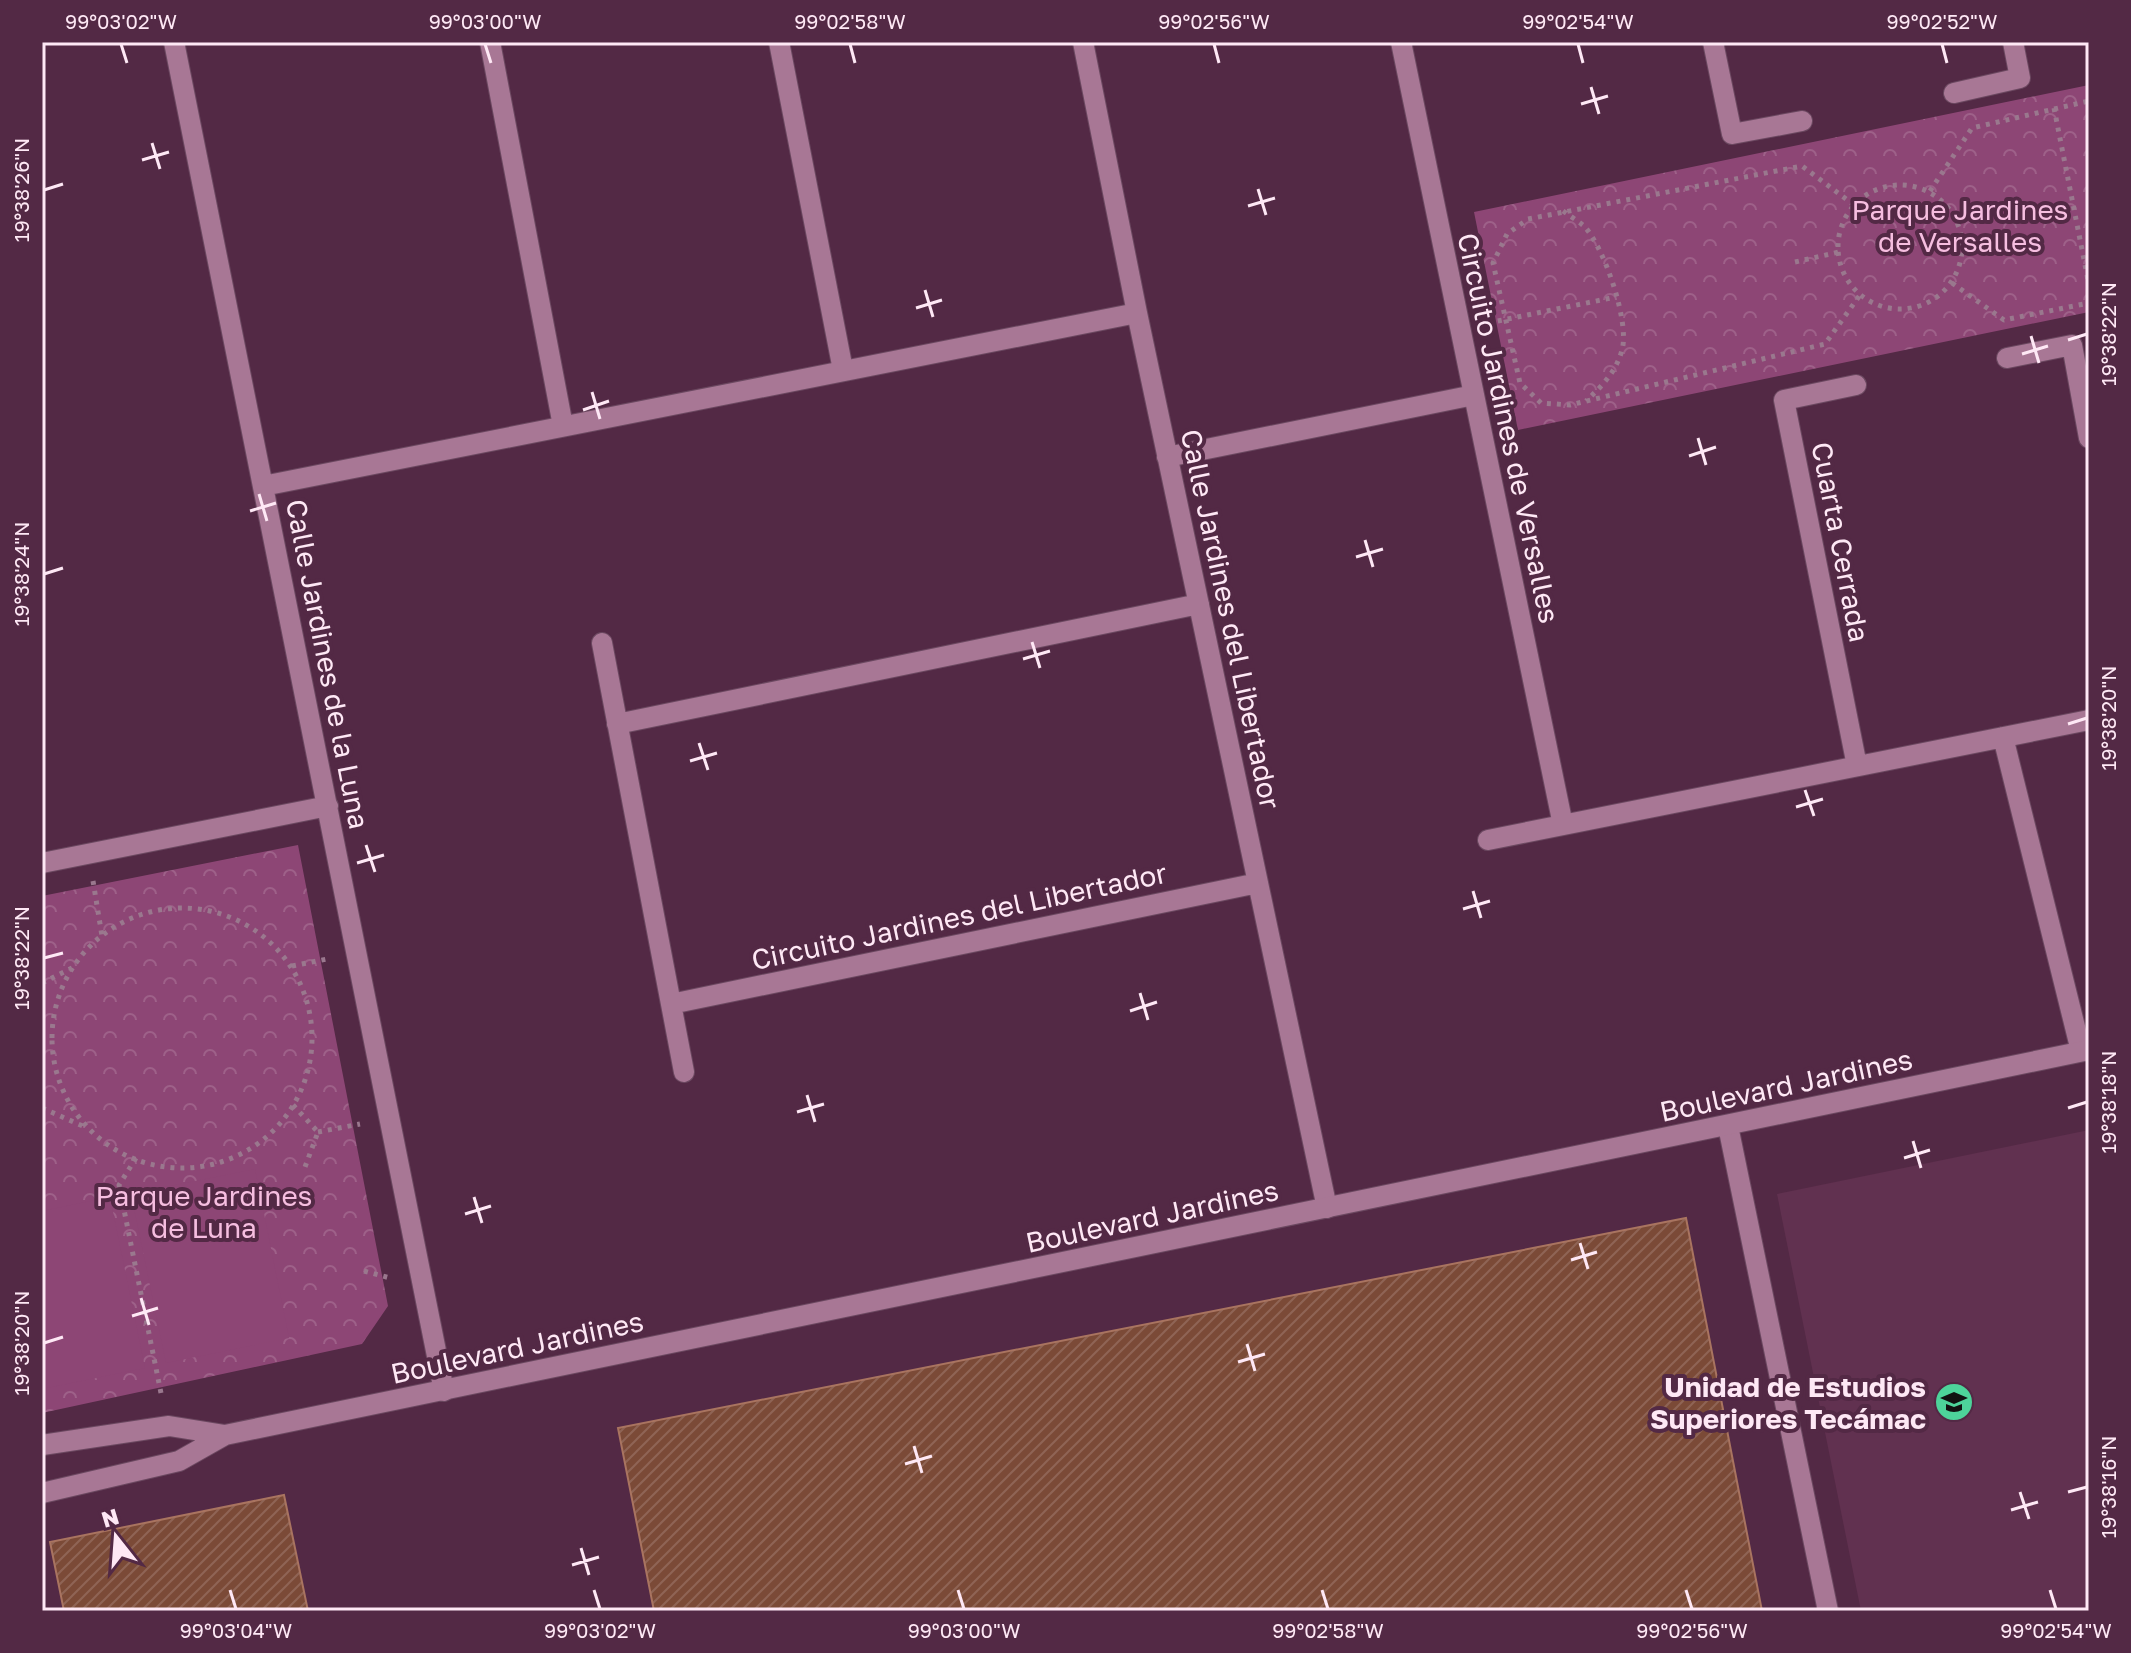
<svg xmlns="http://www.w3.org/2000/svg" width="2131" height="1653" font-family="'Golos Text',sans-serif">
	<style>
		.built { fill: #613150 }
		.park { fill: url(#park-crowns) }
		.pitch { fill: #8d4675 }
		.building { fill: url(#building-hatch); stroke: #a97460; stroke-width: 2 }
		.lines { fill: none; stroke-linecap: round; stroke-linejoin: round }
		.minor-casing { stroke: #6b4860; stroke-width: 22 }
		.tertiary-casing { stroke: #6b4860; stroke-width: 22 }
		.path { stroke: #9a788e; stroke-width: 5; stroke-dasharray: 4 6; stroke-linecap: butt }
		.minor { stroke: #a87795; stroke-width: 20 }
		.tertiary { stroke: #a87795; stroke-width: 20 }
		.ticks { fill: none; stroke: #fee8f5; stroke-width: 3 }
		.labels { text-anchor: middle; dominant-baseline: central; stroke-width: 8; stroke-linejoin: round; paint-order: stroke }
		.park-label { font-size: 28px; fill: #f6bee0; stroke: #532945 }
		.street-label { font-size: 28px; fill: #fee8f5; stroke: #532945 }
		.poi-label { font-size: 28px; font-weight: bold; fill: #fee8f5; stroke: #532945; text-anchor: end }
		.neatline { fill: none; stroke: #fee8f5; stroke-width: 3 }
		.ticks-label { font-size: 20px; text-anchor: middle; fill: #fee8f5 }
	</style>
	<defs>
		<pattern id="park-crowns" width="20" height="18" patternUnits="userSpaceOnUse" patternTransform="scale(2)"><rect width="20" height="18" fill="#8d4675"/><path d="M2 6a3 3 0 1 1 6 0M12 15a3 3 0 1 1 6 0" fill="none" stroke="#9e6189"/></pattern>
		<pattern id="building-hatch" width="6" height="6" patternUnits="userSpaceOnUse" patternTransform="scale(2)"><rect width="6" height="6" fill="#7b4a37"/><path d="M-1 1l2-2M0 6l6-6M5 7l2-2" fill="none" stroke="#8f6455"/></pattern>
	</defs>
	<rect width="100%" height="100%" fill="#532945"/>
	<!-- built -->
	<path class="built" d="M2089 1130V1611H1861L1777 1194Z"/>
	<!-- park -->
	<path class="park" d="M2089 85V312L1518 430 1474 212Z
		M298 845 388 1306 362 1344 42 1413V896Z"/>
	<!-- pitch -->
	<path class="pitch" d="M255 1169 289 1338 166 1363 131 1194Z
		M110 1197 145 1368 42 1389V1211Z"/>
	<!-- building -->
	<path class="building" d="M1686 1218 1762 1611H654L618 1428Z
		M284 1495 308 1611H64L50 1542Z"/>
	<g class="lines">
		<!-- minor casing -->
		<g class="minor-casing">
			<path id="minor" d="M174 42 444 1391
				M490 42 563 426
				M779 42 843 370
				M1083 42 1137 313 1327 1208
				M1401 42 1563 825
				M1713 42 1732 134 1802 121
				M1954 93 2020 78 2013 42
				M2007 358 2072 345 2089 438
				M1856 385 1784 400 1857 766
				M1167 457 1474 395
				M263 486 1137 313
				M602 643 684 1072
				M617 724 1199 604
				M2003 737 2081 1051
				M1488 840 2089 720
				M42 863 328 806
				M671 1004 1258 883
				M1728 1126 1828 1611"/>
		</g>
		<!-- tertiary casing -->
		<g class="tertiary-casing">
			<path id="tertiary" d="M42 1445 169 1426 225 1435
				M42 1493 179 1461 225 1435 2089 1050"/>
		</g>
		<!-- path -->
		<path class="path" d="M2054 108 2089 285
			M1838 247a62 62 0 1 1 124 0a62 62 0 1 1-124 0Z
			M1930 191 1972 128 2089 101
			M1854 205 1802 166 1528 219 1507 234 1493 263 1520 383 1541 403 1570 405 1825 344 1860 295
			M1563 211C1570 216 1578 221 1584 226 1604 247 1630 322 1622 350 1616 372 1602 386 1586 401
			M1795 262 1839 252
			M1952 283 2004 320 2089 303
			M1488 323 1616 297
			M93 881 102 936
			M52 1038a130 130 0 1 1 260 0a130 130 0 1 1-260 0Z
			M292 966 327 959
			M42 983 72 968
			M293 1105 318 1132 305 1167
			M42 1108 85 1127
			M318 1132 360 1124
			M136 1158 119 1185 162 1398
			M364 1271 390 1278"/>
		<!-- minor -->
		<use href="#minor" class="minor"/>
		<!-- tertiary -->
		<use href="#tertiary" class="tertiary"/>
	</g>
	<!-- ticks -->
	<path class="ticks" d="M121 44 127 63M485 44 491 63M850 44 855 63M1214 44 1219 63M1578 44 1583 63M1942 44 1947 63M1591 87 1599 114M1581 104 1608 96M152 143 160 169M142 160 169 152M1258 189 1266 215M44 190 63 184M1248 206 1275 198M925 290 933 317M916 308 942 300M2031 336 2039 363M2068 340 2087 334M2022 354 2048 346M592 392 600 419M583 410 609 401M1698 438 1706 465M1689 456 1716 447M259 494 267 521M250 511 276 503M1365 540 1373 567M1356 557 1383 549M44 574 63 568M1032 642 1040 668M1023 659 1050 651M2068 724 2087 718M699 743 708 770M690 761 717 753M1805 790 1814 816M1796 807 1823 799M366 845 375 872M357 863 384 855M1473 891 1481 918M1463 909 1490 901M44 958 63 953M1140 993 1148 1020M1130 1011 1157 1002M807 1095 815 1122M2068 1108 2087 1102M797 1112 824 1104M1913 1141 1921 1168M1904 1158 1930 1150M474 1197 482 1223M465 1214 491 1206M1580 1243 1588 1269M1571 1260 1597 1252M141 1298 149 1325M132 1316 158 1308M44 1343 63 1337M1247 1344 1255 1371M1238 1362 1265 1354M914 1446 922 1473M905 1464 932 1456M2020 1492 2029 1519M2068 1492 2087 1487M2011 1510 2038 1502M581 1548 589 1575M572 1565 599 1557M230 1590 236 1609M594 1590 600 1609M958 1590 964 1609M1322 1590 1328 1609M1686 1590 1692 1609M2050 1590 2056 1609"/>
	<!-- icons -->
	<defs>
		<g id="school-disc" transform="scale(2)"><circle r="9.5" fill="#4dd39a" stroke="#532945"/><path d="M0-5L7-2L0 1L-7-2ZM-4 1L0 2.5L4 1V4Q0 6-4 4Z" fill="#111"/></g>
	</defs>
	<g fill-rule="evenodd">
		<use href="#school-disc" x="1954" y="1402"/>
	</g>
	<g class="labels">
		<!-- park labels -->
		<g class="park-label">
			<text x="1960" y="209">Parque Jardines<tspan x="1960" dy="32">de Versalles</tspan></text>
			<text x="204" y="1195">Parque Jardines<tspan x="204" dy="32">de Luna</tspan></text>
		</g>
		<!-- street labels -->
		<g class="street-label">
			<text transform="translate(1509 428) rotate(78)">Circuito Jardines de Versalles</text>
			<text transform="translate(1841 542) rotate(79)">Cuarta Cerrada</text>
			<text transform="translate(1231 619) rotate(78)">Calle Jardines del Libertador</text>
			<text transform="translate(328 664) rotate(79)">Calle Jardines de la Luna</text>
			<text transform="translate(959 916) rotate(-12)">Circuito Jardines del Libertador</text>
			<text transform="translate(1786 1085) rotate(-12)">Boulevard Jardines</text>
			<text transform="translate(1152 1216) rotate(-12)">Boulevard Jardines</text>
			<text transform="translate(517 1347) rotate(-12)">Boulevard Jardines</text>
		</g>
		<!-- poi labels -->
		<g class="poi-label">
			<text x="1926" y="1386">Unidad de Estudios<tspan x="1926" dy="32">Superiores Tecámac</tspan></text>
		</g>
	</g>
	<!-- border -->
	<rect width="2131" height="1653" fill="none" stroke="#532945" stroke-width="88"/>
	<!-- north arrow -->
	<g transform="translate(116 1537) rotate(343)" stroke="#532945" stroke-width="6" paint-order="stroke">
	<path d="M0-6L14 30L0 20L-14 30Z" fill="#fee8f5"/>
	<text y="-12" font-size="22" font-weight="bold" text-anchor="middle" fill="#fee8f5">N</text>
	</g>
	<rect x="44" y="44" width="2043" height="1565" class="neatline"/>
	<g class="ticks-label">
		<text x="121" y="29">99°03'02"W</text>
		<text x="485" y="29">99°03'00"W</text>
		<text x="850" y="29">99°02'58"W</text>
		<text x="1214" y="29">99°02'56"W</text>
		<text x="1578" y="29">99°02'54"W</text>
		<text x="1942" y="29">99°02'52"W</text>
		<text transform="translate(22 190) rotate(-90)" y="7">19°38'26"N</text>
		<text transform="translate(2109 334) rotate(-90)" y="7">19°38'22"N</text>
		<text transform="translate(22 574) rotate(-90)" y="7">19°38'24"N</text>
		<text transform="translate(2109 718) rotate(-90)" y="7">19°38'20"N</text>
		<text transform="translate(22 958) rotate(-90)" y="7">19°38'22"N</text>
		<text transform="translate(2109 1102) rotate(-90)" y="7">19°38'18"N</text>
		<text transform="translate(22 1343) rotate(-90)" y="7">19°38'20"N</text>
		<text transform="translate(2109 1487) rotate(-90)" y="7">19°38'16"N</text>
		<text x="236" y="1638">99°03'04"W</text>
		<text x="600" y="1638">99°03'02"W</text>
		<text x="964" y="1638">99°03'00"W</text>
		<text x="1328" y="1638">99°02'58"W</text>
		<text x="1692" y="1638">99°02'56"W</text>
		<text x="2056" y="1638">99°02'54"W</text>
	</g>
</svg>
